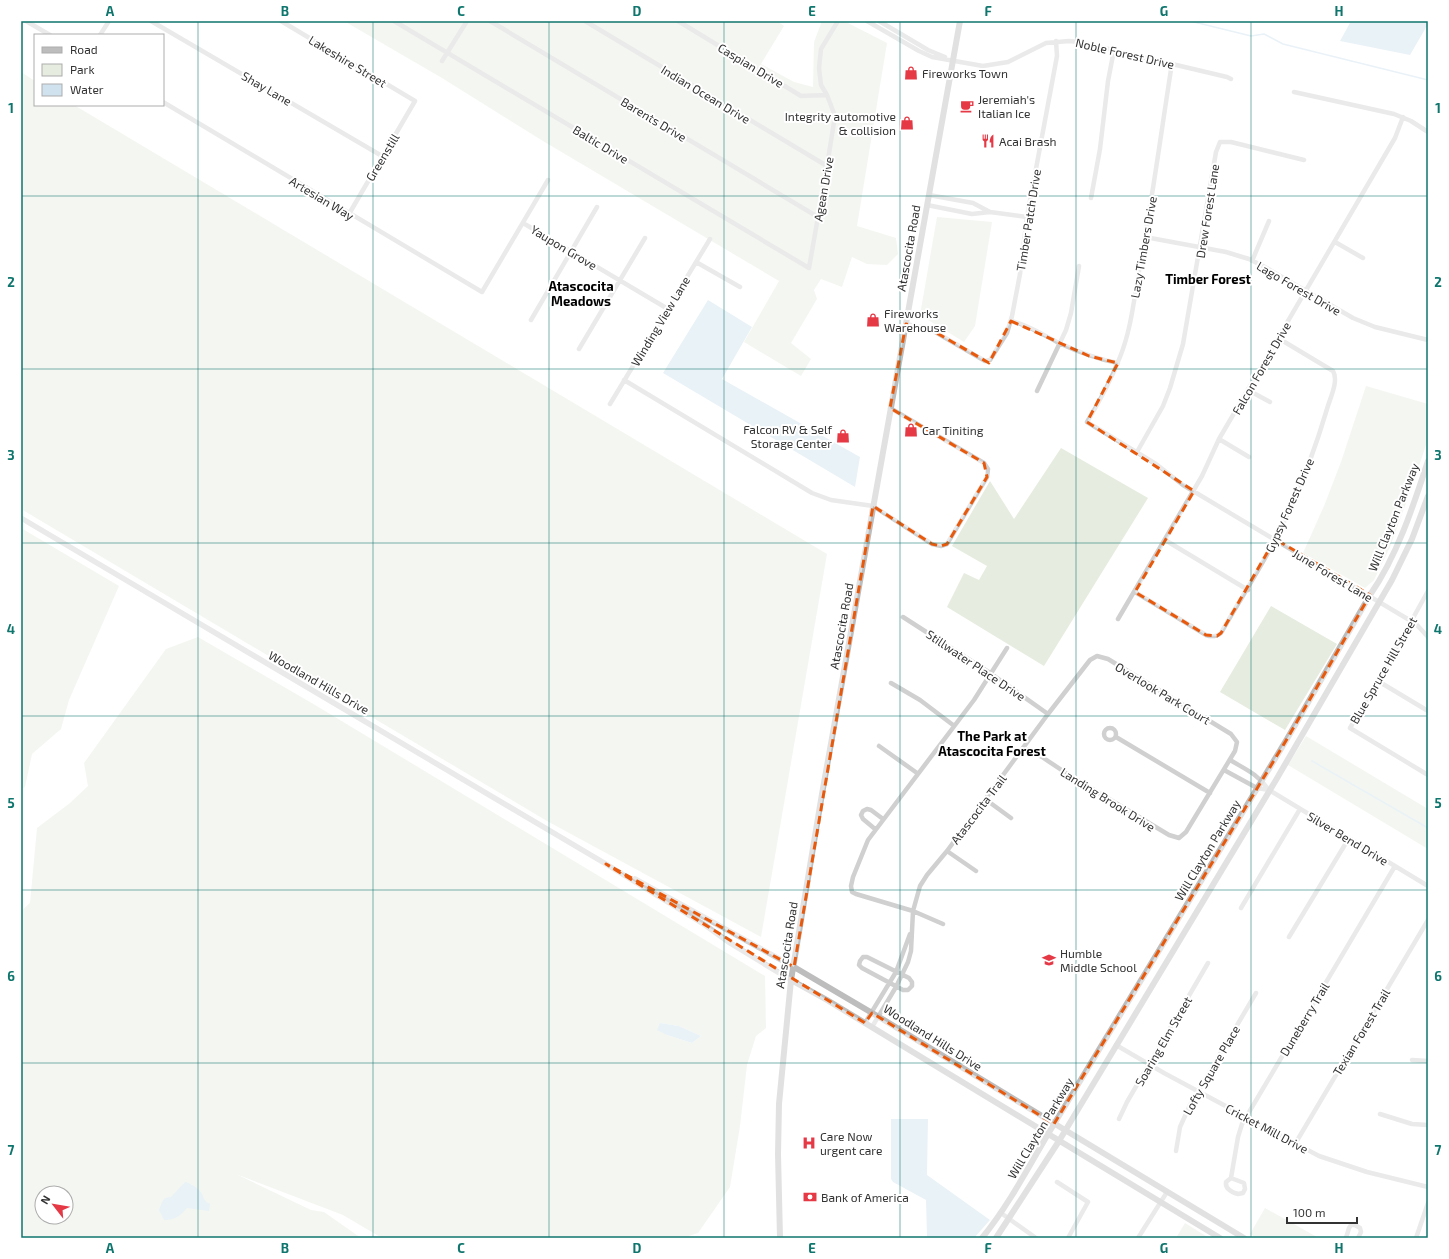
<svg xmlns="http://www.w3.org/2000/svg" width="1449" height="1259" font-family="'Exo 2',sans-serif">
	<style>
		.green { fill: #e6ecdf; fill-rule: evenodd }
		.water { fill: #cfe2ee }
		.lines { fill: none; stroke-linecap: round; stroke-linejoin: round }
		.stream { stroke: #cfe2ee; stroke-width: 1.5 }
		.minor { stroke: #d0d0d0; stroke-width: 4.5 }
		.tertiary { stroke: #d0d0d0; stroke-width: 5.5 }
		.secondary { stroke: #bdbdbd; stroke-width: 6 }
		.marked { fill: none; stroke: #e8590c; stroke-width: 3; stroke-dasharray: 8 5; stroke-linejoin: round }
		.grid { fill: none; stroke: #0f766e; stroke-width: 1; stroke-opacity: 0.55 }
		.labels { text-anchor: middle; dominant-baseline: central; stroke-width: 4; stroke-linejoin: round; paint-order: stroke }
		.street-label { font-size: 12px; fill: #333; stroke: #fff }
		.poi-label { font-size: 12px; fill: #333; stroke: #fff; text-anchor: start }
		.neighbourhood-label { font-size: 13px; font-weight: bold; fill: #000; stroke: #fff }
		.neatline { fill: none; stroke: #0f766e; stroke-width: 1.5 }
		.grid-label { font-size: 13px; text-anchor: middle; font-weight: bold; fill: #0f766e }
	</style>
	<rect width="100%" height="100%" fill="#fff"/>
	<!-- green -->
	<path class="green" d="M344 21H777L784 26 761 64 794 82 813 87 814 42 822 21H844L887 43 857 226 896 238 898 254 887 265 867 264 852 257 842 287 821 279 814 290 817 299 791 343 811 359 801 376 744 342 779 281 543 141 442 78Z
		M21 72 35 81V105H74L827 554 761 937 547 821 21 509Z
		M937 217 992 222 975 326 964 342 920 315Z
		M1366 386 1428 404V439L1414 481 1390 547 1374 580 1365 588 1303 553 1324 506 1341 462Z
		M1061 448 1148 498 1044 666 947 607 964 573 979 580 987 566 952 546 990 481 1014 519Z
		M21 528 119 586 69 700 61 729 32 754 25 787 21 790Z
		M1271 606 1337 644 1285 730 1220 692Z
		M198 637 315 705 765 976 766 1028 756 1036 747 1065 740 1126 730 1187 698 1233 689 1236 688 1238H382L343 1215 236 1174 311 1210 324 1212 361 1238H21V911L30 903 37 828 70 803 88 786 84 763 166 649ZM660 1023 679 1026 701 1036 692 1043 667 1035ZM42 1193H66V1217H42Z
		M1306 736 1428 809V849L1288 765Z
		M1265 1208 1317 1237V1238H1257L1250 1234Z
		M1185 1223 1209 1238H1176Z"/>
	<!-- water -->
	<path class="water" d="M1351 21H1428V24L1410 55 1340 41Z
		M708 300 752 327 722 379 860 457 855 487 663 373Z
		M660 1023 679 1026 701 1036 692 1043 667 1035 657 1030Z
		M891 1119H928L927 1175 990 1220 974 1238H927L926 1200 893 1182 891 1179Z
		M185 1182C190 1183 200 1189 202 1194 204 1199 204 1201 210 1204L209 1211 187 1208C180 1216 175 1220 164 1220L159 1210 162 1202 165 1198 171 1197Z"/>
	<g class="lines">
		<!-- stream -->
		<path class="stream" d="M1190 21 1251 36 1264 34 1283 44 1428 80
			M1312 761 1428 828"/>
		<!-- minor -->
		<path class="minor" d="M26 21 50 35
			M151 21 382 156
			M281 21 415 101 349 214
			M394 21 809 268 827 166 835 116 827 95 821 85 819 68 821 49 838 21
			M490 21 818 217
			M585 21 827 166
			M678 21 801 96 827 95
			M867 21 919 51 932 57 983 66 1008 62 1046 43 1069 41 1079 42 1227 77 1231 79
			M879 21 928 50 945 57
			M100 35 109 21
			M442 61 467 21
			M1172 63C1161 133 1152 202 1139 271 1134 299 1131 330 1120 357 1111 380 1100 401 1087 422L1156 464 1183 485 1411 621 1417 625 1428 637
			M1294 92 1394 114 1411 121 1428 132
			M163 102 482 292 548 180
			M929 195 973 203 990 212
			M1091 198 1100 149 1108 81 1114 50
			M927 205 972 214 990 212 1027 217
			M523 223 668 309
			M1145 237 1226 252 1249 259 1263 266 1353 318 1375 327 1428 340
			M1335 242 1363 258
			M1252 261 1269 221
			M696 262 740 287
			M531 320 597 207
			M1011 321C1029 325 1043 335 1059 343 1078 352 1097 359 1118 363
			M906 324 930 329 985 361 990 360 1007 333 1012 316 1020 274 1027 217 1057 56 1056 41
			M579 349 645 238
			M624 380 812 493 831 500 873 506 932 544 941 546 947 544 987 477 988 469 984 463 890 408
			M1248 390 1270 402
			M1037 391 1066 330 1071 313 1079 266
			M610 404 710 239
			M1219 439 1249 457
			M1137 452 1163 406 1170 388 1183 344 1216 152 1220 142H1231L1304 160
			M1165 540 1248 590
			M1428 591 1378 681 1350 728 1428 775
			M1135 592 1206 635C1212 637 1216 637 1221 633 1239 601 1259 571 1276 538 1297 497 1314 453 1327 409 1330 398 1339 381 1333 371L1278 338
			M903 617 990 673 1048 714
			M1118 619 1202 476 1219 439 1395 138 1403 117
			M1378 681 1428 711
			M891 683 920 700 953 725
			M1104 734a6 6 0 1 1 12 0a6 6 0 1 1-12 0Z
			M1116 737 1210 793
			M879 746 917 773
			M1230 760C1245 769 1258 774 1269 790L1428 886
			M1224 770 1257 788 1269 790
			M985 799 1011 818
			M875 829 863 819 861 815 863 811 867 809 871 810 883 819
			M947 851 976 871
			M1241 908 1300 809
			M943 924 913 911 856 894 852 892 851 886 853 877 868 840 974 700 1007 648
			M1289 937 1349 838
			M863 957H867L909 978 912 982V986L908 990H903L862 968 859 965 860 961Z
			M865 1023 896 972 910 934
			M872 1027 896 987 908 962 911 951 913 911 920 886 927 875 947 851 1048 714 1090 660 1097 656 1108 659 1231 734 1237 742 1235 751 1186 832 1179 838 1169 835 1069 775 1042 757 1024 748
			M1116 1045 1164 1073 1319 1156 1367 1172 1428 1187
			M1412 1060 1428 1061
			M1380 1114 1412 1124 1428 1125
			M1119 1119 1127 1102 1208 963
			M1295 1144 1428 920
			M1176 1151 1180 1127 1190 1105 1256 993
			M1231 1178 1238 1137 1242 1124 1395 866
			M1231 1178 1244 1183 1245 1189 1243 1193 1238 1194C1231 1192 1225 1189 1226 1182Z
			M1057 1182 1088 1202 1068 1238
			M1001 1213 1036 1238
			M1138 1238 1167 1192
			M1346 1238 1349 1228 1351 1225H1355L1360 1228 1361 1232 1358 1238
			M1416 1238 1428 1203"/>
		<!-- tertiary -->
		<path class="tertiary" d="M21 518 606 864 705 925 730 943 791 980
			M635 879 794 967"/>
		<!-- secondary -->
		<path class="secondary" d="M794 967 879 1017 1065 1130 1244 1238
			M791 980 827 1000 1220 1238
			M780 1238 778 1154 779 1104 791 980 822 794 960 21
			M982 1238C1008 1206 1027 1170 1048 1134L1287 739 1370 595C1397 556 1413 507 1428 461
			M996 1238 1059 1141 1276 780 1392 580 1412 539 1428 496"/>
	</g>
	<!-- marked area -->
	<path d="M0 0H1449V1259H0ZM1011 321 1089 356 1118 363 1087 422 1194 491 1135 592 1206 635 1217 636 1221 633 1275 539 1370 595 1287 739 1054 1124 872 1013 865 1023 606 864 794 967 873 506 932 544 941 546 947 544 987 477 984 463 890 408 906 324 930 329 989 363Z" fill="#fff" fill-opacity=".55" fill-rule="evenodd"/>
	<path class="marked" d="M1011 321 1089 356 1118 363 1087 422 1194 491 1135 592 1206 635 1217 636 1221 633 1275 539 1370 595 1287 739 1054 1124 872 1013 865 1023 606 864 794 967 873 506 932 544 941 546 947 544 987 477 984 463 890 408 906 324 930 329 989 363Z"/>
	<!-- grid -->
	<path class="grid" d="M198 21V1238M373 21V1238M549 21V1238M724 21V1238M900 21V1238M1076 21V1238M1251 21V1238M21 196H1428M21 369H1428M21 543H1428M21 716H1428M21 890H1428M21 1063H1428"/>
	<!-- icons -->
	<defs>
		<g id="shop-bare" transform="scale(1.08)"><path d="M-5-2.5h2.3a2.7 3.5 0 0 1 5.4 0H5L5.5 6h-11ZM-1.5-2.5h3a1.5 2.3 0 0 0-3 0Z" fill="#e63946" stroke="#fff" stroke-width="2.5" paint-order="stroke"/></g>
		<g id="cafe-bare" transform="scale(1.08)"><path d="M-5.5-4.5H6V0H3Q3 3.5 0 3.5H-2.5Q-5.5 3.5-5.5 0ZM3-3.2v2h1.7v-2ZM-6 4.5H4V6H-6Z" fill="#e63946" stroke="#fff" stroke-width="2.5" paint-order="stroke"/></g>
		<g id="restaurant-bare" transform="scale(1.08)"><path d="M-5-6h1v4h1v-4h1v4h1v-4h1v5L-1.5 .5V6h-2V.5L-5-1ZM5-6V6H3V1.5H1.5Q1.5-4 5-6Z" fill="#e63946" stroke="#fff" stroke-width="2.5" paint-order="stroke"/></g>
		<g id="school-bare" transform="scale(1.08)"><path d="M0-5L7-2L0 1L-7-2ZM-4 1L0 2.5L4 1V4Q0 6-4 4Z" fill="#e63946" stroke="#fff" stroke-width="2.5" paint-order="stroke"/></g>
		<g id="hospital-bare" transform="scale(1.08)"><path d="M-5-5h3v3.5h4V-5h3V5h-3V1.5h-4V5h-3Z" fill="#e63946" stroke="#fff" stroke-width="2.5" paint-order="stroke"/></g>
		<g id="bank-bare" transform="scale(1.08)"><path d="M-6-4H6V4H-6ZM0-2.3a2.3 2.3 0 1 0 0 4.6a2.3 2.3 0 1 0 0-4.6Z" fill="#e63946" stroke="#fff" stroke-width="2.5" paint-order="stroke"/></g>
	</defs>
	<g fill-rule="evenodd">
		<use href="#shop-bare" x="911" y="73"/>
		<use href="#cafe-bare" x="967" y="106"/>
		<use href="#shop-bare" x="907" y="123"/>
		<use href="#restaurant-bare" x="988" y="141"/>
		<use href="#shop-bare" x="873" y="320"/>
		<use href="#shop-bare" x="911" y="430"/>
		<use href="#shop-bare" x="843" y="436"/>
		<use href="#school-bare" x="1049" y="960"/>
		<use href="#hospital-bare" x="809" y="1143"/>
		<use href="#bank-bare" x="810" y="1197"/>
	</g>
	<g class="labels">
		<!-- street labels -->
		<g class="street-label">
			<text transform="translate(1125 53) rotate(13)">Noble Forest Drive</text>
			<text transform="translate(348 61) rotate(31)">Lakeshire Street</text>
			<text transform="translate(751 65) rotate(31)">Caspian Drive</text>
			<text transform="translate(267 88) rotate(30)">Shay Lane</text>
			<text transform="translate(706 94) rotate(31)">Indian Ocean Drive</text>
			<text transform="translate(654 119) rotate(31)">Barents Drive</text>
			<text transform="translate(601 144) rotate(31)">Baltic Drive</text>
			<text transform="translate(382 157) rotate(-59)">Greenstill</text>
			<text transform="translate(823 189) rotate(-80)">Agean Drive</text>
			<text transform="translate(322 198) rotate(31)">Artesian Way</text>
			<text transform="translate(1207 211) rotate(-81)">Drew Forest Lane</text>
			<text transform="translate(1028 220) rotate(-81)">Timber Patch Drive</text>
			<text transform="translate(564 247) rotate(31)">Yaupon Grove</text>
			<text transform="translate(1143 247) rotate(-80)">Lazy Timbers Drive</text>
			<text transform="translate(908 248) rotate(-80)">Atascocita Road</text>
			<text transform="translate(1299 288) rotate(30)">Lago Forest Drive</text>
			<text transform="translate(660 321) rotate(-59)">Winding View Lane</text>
			<text transform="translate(1261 368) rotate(-60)">Falcon Forest Drive</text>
			<text transform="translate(1289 505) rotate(-66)">Gypsy Forest Drive</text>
			<text transform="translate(1393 517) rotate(-68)">Will Clayton Parkway</text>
			<text transform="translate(1333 575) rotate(31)">June Forest Lane</text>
			<text transform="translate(841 626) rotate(-80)">Atascocita Road</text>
			<text transform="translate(976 665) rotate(34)">Stillwater Place Drive</text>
			<text transform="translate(1383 670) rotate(-60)">Blue Spruce Hill Street</text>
			<text transform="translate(319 682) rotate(30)">Woodland Hills Drive</text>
			<text transform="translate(1163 693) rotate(31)">Overlook Park Court</text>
			<text transform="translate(1108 799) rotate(32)">Landing Brook Drive</text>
			<text transform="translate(978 809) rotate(-53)">Atascocita Trail</text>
			<text transform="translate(1348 838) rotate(31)">Silver Bend Drive</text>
			<text transform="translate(1207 850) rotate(-59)">Will Clayton Parkway</text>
			<text transform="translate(786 945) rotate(-81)">Atascocita Road</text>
			<text transform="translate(1304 1019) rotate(-59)">Duneberry Trail</text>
			<text transform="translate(1361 1032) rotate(-59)">Texian Forest Trail</text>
			<text transform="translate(933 1037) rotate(32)">Woodland Hills Drive</text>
			<text transform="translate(1163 1041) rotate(-60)">Soaring Elm Street</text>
			<text transform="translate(1211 1070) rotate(-60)">Lofty Square Place</text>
			<text transform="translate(1040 1128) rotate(-59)">Will Clayton Parkway</text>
			<text transform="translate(1267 1128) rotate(28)">Cricket Mill Drive</text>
		</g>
		<!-- poi labels -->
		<g class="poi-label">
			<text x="922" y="73">Fireworks Town</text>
			<text x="978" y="99">Jeremiah's<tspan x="978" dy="14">Italian Ice</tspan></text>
			<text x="896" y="116" text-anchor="end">Integrity automotive<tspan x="896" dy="14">&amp; collision</tspan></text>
			<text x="999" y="141">Acai Brash</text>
			<text x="884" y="313">Fireworks<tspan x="884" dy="14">Warehouse</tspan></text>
			<text x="832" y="429" text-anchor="end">Falcon RV &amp; Self<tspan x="832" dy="14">Storage Center</tspan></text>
			<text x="922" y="430">Car Tiniting</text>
			<text x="1060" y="953">Humble<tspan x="1060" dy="14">Middle School</tspan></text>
			<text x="820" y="1136">Care Now<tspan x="820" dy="14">urgent care</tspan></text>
			<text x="821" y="1197">Bank of America</text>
		</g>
		<!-- neighbourhood labels -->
		<g class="neighbourhood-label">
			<text x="1208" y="279">Timber Forest</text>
			<text x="581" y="286">Atascocita<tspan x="581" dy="15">Meadows</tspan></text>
			<text x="992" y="736">The Park at<tspan x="992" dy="15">Atascocita Forest</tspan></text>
		</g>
	</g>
	<!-- border -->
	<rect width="1449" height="1259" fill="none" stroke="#ffffff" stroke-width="44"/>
	<!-- legend -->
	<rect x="34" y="34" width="130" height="72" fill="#ffffff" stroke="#adadad"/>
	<rect x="42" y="47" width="20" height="6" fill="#bdbdbd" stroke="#adadad"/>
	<text x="70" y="54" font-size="12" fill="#333333">Road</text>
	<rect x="42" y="64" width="20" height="12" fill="#e6ecdf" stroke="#adadad"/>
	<text x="70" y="74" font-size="12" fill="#333333">Park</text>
	<rect x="42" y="84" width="20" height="12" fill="#cfe2ee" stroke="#adadad"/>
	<text x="70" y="94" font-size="12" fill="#333333">Water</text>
	<!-- north arrow -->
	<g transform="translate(54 1205) rotate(301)"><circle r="19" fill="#ffffff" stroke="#adadad"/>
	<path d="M0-3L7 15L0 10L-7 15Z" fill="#e63946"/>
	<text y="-6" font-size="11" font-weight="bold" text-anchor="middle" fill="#333333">N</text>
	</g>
	<!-- scale -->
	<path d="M1287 1217v6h70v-6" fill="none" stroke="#333333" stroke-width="2"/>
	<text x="1293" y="1217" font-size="12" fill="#333333" stroke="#ffffff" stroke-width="3" paint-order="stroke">100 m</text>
	<rect x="22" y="22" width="1405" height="1215" class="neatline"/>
	<g class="grid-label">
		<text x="110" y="16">A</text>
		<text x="285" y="16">B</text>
		<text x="461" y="16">C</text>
		<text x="637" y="16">D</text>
		<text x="812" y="16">E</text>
		<text x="988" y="16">F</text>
		<text x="1164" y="16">G</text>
		<text x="1339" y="16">H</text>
		<text x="11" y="113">1</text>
		<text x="1438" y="113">1</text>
		<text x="11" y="287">2</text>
		<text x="1438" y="287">2</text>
		<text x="11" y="460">3</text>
		<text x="1438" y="460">3</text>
		<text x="11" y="634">4</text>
		<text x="1438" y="634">4</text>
		<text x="11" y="808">5</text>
		<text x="1438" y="808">5</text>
		<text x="11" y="981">6</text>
		<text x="1438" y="981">6</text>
		<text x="11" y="1155">7</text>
		<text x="1438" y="1155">7</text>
		<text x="110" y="1253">A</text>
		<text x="285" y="1253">B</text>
		<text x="461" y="1253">C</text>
		<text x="637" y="1253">D</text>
		<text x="812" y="1253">E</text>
		<text x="988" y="1253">F</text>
		<text x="1164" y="1253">G</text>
		<text x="1339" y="1253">H</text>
	</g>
</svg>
